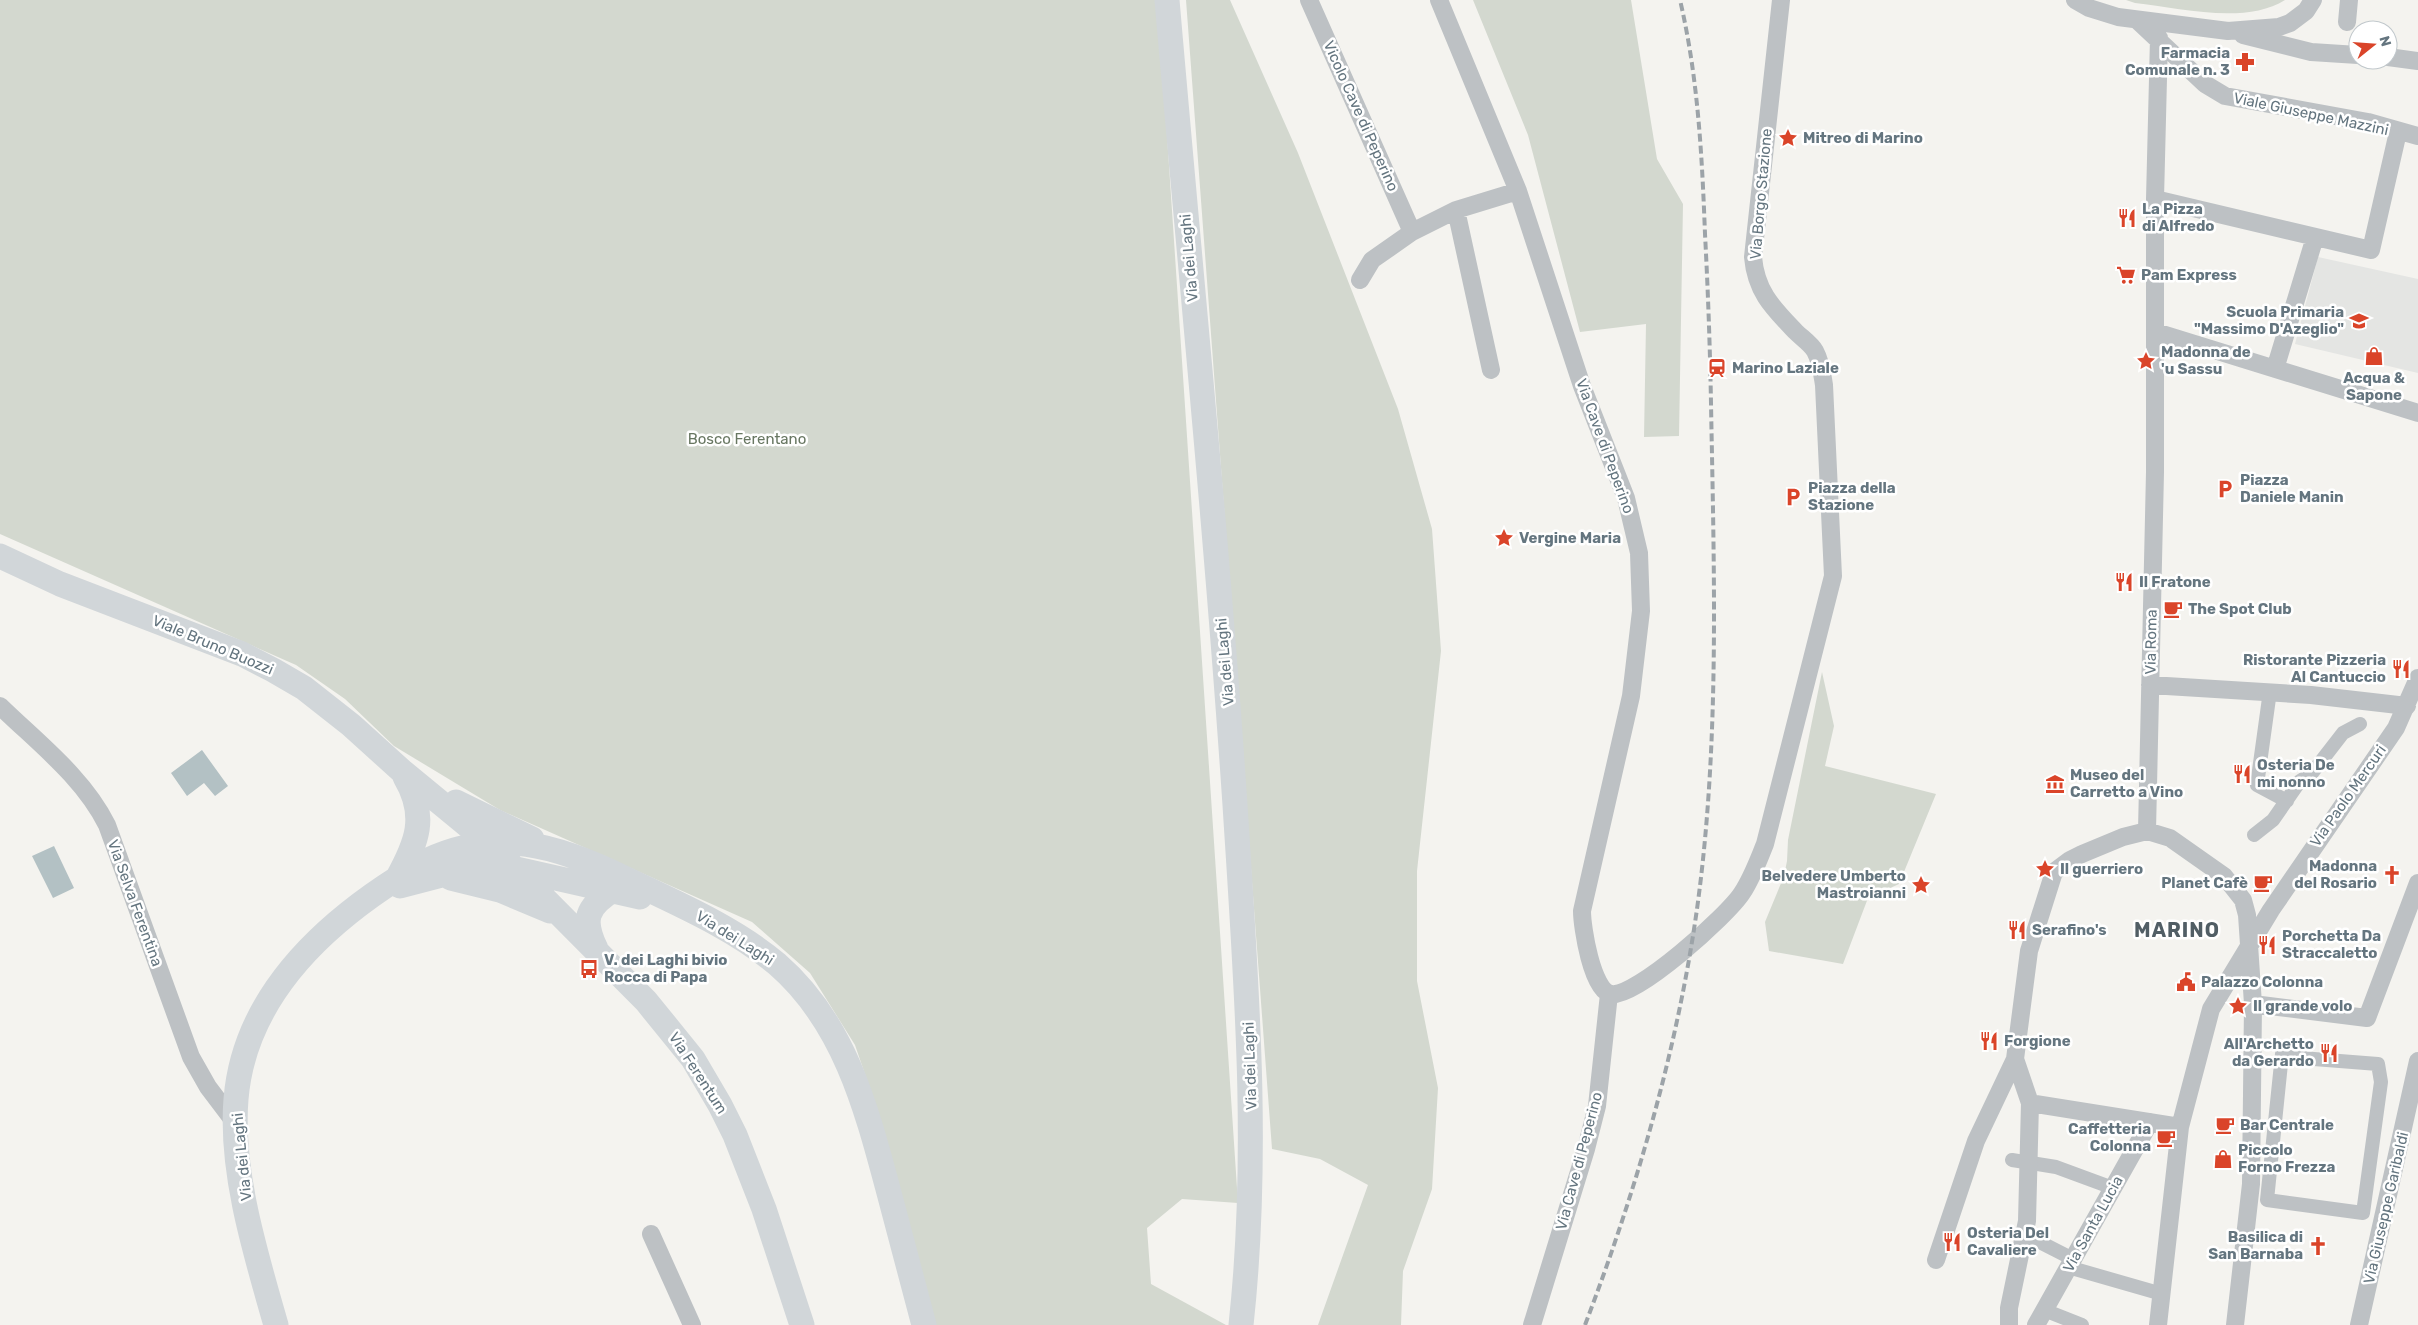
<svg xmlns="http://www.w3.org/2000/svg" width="2418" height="1325" font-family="Rubik,sans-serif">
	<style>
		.built { fill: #e4e5e3 }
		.green { fill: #d3d8cf }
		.water { fill: #b3c1c4 }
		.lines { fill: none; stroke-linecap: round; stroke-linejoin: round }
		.pedestrian { stroke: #bdc1c4; stroke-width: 14 }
		.minor { stroke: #bdc1c4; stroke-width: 18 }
		.secondary { stroke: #d1d6d9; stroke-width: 25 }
		.rail { stroke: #9ca3a8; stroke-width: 4; stroke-dasharray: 8 4; stroke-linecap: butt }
		.labels { text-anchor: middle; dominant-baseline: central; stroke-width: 5; stroke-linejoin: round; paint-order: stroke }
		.poi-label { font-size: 15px; font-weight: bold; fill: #64757f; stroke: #fff; text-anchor: start }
		.street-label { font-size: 15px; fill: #64757f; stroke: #fff }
		.park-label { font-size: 15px; fill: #687762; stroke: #fff }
		.district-label { font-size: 20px; font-weight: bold; letter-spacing: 1px; fill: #515e65; stroke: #fff }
	</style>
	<rect width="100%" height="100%" fill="#f4f3ef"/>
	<!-- built -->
	<path class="built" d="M2318 257 2418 279V373L2295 344Z"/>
	<!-- green -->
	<path class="green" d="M0 0H1158L1238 1203 1182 1199 1147 1228 1151 1284 1226 1325H933L880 1118 855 1045 810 973 752 922 500 810 394 746 345 699 296 665 0 534Z
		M1186 0H1230L1298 153 1398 409 1432 529 1441 651 1417 871V981L1438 1088 1432 1189 1403 1271 1401 1325H1318L1368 1185 1320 1159 1272 1149Z
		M1473 0H1631L1657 159 1683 204 1679 436 1644 437 1646 324 1580 332 1528 135Z
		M2126 0H2285C2246 25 2179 8 2135 3Z
		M1822 672 1834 726 1825 766 1936 794 1899 884 1868 898 1843 964 1769 951 1765 922 1784 876 1787 861 1788 840Z"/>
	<!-- water -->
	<path class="water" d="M202 750 228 786 215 796 204 783 187 796 171 773Z
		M54 846 74 888 53 898 32 856Z"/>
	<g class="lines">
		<!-- pedestrian -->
		<path class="pedestrian" d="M2270 691 2257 785 2287 801
			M2254 835 2273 820 2300 781 2312 773 2343 733 2360 724
			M2282 1054H2295L2301 1058 2378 1064 2381 1082 2363 1213 2267 1200Z
			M2012 1160 2056 1167 2113 1188
			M2024 1234 2073 1259
			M2068 1267 2162 1294
			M2044 1310 2082 1325"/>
		<!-- minor -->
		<path class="minor" d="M1309 0 1412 232
			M1439 0 1518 191 1582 386 1626 498 1639 553 1641 611 1631 696 1582 911C1582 927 1592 991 1611 994 1636 998 1728 915 1742 893 1752 878 1758 861 1765 844L1833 576 1824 385C1822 373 1821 362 1815 351 1811 344 1802 338 1796 332 1773 308 1756 292 1753 257L1781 0
			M2075 0 2089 8 2118 17 2228 31 2279 27 2290 23 2306 11 2313 0
			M2138 21 2205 84 2225 96 2368 122 2418 136
			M2347 22 2349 0
			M2243 35 2311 52 2358 55
			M2388 57 2418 61
			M2155 199 2371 250 2398 132
			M1456 210 1491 370
			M1360 280 1372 260 1412 232 1456 210 1518 191
			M2156 332 2418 413
			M2275 369 2315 237
			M2150 685 2311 695 2407 706
			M0 706C38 743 83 777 107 825L191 1057 208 1087 236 1124
			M2147 831 2155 472V199L2159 38
			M2147 831 2170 838 2224 876 2243 900 2247 915 2253 1004 2251 1184 2235 1325
			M2147 831 2123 837 2082 854 2070 860 2054 872 2029 951 2015 1059 2030 1103 2180 1127
			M2253 1004 2367 1018 2418 883
			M651 1234 692 1325
			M1936 1260 1976 1141 2015 1059
			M1532 1325 1586 1149 1597 1106 1609 994
			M2009 1325V1308L2027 1221 2030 1103
			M2036 1325 2150 1122
			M2158 1325 2180 1127 2211 1009 2271 910 2396 728 2418 678
			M2359 1325 2418 1061"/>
		<!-- secondary -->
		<path class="secondary" d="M1167 0C1190 268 1217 536 1235 805 1246 979 1260 1151 1241 1325
			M0 556 60 584 242 654 273 670 304 688 351 725 403 772 488 842 646 1001 693 1059 720 1105 735 1135 764 1209 802 1325
			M456 802 532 839
			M451 878 500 890 550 911
			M397 879C417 843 428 816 405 777
			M400 886 469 868 516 869 640 897
			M596 949C582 920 586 907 613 890
			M276 1325C256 1255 230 1172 236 1099 245 988 337 912 426 861 498 827 557 845 624 878 676 903 733 927 777 964 844 1022 866 1107 888 1189 900 1234 912 1280 924 1325"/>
		<!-- rail -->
		<path class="rail" d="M1585 1325C1636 1191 1677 1051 1697 909 1720 742 1714 571 1711 403 1710 347 1708 291 1705 234 1702 155 1698 77 1680 0"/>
	</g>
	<!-- icons -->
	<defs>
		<g id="pharmacy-bare" transform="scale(1.5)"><path d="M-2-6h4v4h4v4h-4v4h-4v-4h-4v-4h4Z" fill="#da4429" stroke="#fff" stroke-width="2.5" paint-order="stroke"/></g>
		<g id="sight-bare" transform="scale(1.5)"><path d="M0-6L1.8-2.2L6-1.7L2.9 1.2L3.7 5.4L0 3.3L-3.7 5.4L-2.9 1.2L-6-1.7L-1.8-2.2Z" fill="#da4429" stroke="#fff" stroke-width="2.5" paint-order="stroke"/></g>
		<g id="restaurant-bare" transform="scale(1.5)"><path d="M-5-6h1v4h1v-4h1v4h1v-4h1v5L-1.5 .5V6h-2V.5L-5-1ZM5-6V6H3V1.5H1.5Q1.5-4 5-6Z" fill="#da4429" stroke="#fff" stroke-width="2.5" paint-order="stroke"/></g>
		<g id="supermarket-bare" transform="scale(1.5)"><path d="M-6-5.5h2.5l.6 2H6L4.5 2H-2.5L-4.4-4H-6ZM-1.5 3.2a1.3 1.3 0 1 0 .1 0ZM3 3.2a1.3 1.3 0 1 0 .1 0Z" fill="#da4429" stroke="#fff" stroke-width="2.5" paint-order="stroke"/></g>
		<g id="school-bare" transform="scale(1.5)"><path d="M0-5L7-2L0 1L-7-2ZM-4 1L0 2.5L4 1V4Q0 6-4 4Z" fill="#da4429" stroke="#fff" stroke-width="2.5" paint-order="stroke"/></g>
		<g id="shop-bare" transform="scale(1.5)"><path d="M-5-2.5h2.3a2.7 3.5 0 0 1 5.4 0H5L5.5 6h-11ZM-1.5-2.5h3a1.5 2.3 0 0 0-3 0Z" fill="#da4429" stroke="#fff" stroke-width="2.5" paint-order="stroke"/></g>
		<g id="station-bare" transform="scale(1.5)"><path d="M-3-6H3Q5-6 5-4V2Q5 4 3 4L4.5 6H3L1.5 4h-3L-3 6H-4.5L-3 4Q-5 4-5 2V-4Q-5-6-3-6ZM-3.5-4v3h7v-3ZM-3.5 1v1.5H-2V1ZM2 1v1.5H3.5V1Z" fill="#da4429" stroke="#fff" stroke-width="2.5" paint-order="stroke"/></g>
		<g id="parking-bare" transform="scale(1.5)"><path d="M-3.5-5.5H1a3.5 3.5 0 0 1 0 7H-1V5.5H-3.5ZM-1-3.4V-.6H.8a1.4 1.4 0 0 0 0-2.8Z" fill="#da4429" stroke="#fff" stroke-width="2.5" paint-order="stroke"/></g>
		<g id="cafe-bare" transform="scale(1.5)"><path d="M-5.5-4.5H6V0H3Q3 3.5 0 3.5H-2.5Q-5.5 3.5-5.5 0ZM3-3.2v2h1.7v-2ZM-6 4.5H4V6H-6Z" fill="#da4429" stroke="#fff" stroke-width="2.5" paint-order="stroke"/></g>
		<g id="museum-bare" transform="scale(1.5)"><path d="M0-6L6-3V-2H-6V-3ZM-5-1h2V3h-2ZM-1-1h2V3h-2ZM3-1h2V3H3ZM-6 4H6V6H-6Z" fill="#da4429" stroke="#fff" stroke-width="2.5" paint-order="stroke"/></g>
		<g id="church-bare" transform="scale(1.5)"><path d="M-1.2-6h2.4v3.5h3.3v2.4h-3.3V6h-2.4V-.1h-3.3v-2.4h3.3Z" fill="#da4429" stroke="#fff" stroke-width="2.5" paint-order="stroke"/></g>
		<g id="bus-bare" transform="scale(1.5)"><path d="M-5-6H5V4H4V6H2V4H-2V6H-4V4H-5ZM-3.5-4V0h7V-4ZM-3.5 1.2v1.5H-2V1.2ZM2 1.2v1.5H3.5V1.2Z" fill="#da4429" stroke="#fff" stroke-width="2.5" paint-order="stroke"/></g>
		<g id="civic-bare" transform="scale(1.5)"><path d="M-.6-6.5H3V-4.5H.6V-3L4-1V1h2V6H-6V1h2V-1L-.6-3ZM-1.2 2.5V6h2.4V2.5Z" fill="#da4429" stroke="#fff" stroke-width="2.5" paint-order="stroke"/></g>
	</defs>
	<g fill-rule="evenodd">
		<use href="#pharmacy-bare" x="2245" y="62"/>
		<use href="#sight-bare" x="1788" y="138"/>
		<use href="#restaurant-bare" x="2127" y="218"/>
		<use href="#supermarket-bare" x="2126" y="275"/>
		<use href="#school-bare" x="2359" y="321"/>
		<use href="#shop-bare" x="2374" y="356"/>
		<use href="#sight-bare" x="2146" y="361"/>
		<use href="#station-bare" x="1717" y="368"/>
		<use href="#parking-bare" x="2225" y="489"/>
		<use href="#parking-bare" x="1793" y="497"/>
		<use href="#sight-bare" x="1504" y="538"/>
		<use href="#restaurant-bare" x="2124" y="582"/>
		<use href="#cafe-bare" x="2173" y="609"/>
		<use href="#restaurant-bare" x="2401" y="669"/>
		<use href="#restaurant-bare" x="2242" y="774"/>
		<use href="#museum-bare" x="2055" y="784"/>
		<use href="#sight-bare" x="2045" y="869"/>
		<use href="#church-bare" x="2392" y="875"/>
		<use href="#cafe-bare" x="2263" y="883"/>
		<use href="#sight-bare" x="1921" y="885"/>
		<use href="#restaurant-bare" x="2017" y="930"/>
		<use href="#restaurant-bare" x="2267" y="945"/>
		<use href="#bus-bare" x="589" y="969"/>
		<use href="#civic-bare" x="2186" y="982"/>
		<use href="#sight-bare" x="2238" y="1006"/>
		<use href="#restaurant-bare" x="1989" y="1041"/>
		<use href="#restaurant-bare" x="2329" y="1053"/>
		<use href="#cafe-bare" x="2225" y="1125"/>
		<use href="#cafe-bare" x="2166" y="1138"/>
		<use href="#shop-bare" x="2223" y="1159"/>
		<use href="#restaurant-bare" x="1952" y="1242"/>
		<use href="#church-bare" x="2318" y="1246"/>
	</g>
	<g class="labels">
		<!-- poi labels -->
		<g class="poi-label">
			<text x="2230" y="53" text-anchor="end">Farmacia<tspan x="2230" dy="17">Comunale n. 3</tspan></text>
			<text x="1803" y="138">Mitreo di Marino</text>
			<text x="2142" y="209">La Pizza<tspan x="2142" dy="17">di Alfredo</tspan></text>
			<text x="2141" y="275">Pam Express</text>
			<text x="2344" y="312" text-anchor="end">Scuola Primaria<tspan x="2344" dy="17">"Massimo D'Azeglio"</tspan></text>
			<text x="2161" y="352">Madonna de<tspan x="2161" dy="17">'u Sassu</tspan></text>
			<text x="1732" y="368">Marino Laziale</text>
			<text x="2374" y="378" text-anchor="middle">Acqua &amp;<tspan x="2374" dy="17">Sapone</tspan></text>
			<text x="2240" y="480">Piazza<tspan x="2240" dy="17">Daniele Manin</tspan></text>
			<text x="1808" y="488">Piazza della<tspan x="1808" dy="17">Stazione</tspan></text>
			<text x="1519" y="538">Vergine Maria</text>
			<text x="2139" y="582">Il Fratone</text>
			<text x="2188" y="609">The Spot Club</text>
			<text x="2386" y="660" text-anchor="end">Ristorante Pizzeria<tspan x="2386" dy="17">Al Cantuccio</tspan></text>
			<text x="2257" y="765">Osteria De<tspan x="2257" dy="17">mi nonno</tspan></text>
			<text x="2070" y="775">Museo del<tspan x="2070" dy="17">Carretto a Vino</tspan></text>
			<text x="2377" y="866" text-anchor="end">Madonna<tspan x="2377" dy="17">del Rosario</tspan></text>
			<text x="2060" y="869">Il guerriero</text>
			<text x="1906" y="876" text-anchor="end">Belvedere Umberto<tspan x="1906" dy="17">Mastroianni</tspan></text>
			<text x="2248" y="883" text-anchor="end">Planet Cafè</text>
			<text x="2032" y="930">Serafino's</text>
			<text x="2282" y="936">Porchetta Da<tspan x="2282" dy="17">Straccaletto</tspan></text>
			<text x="604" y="960">V. dei Laghi bivio<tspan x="604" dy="17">Rocca di Papa</tspan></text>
			<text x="2201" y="982">Palazzo Colonna</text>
			<text x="2253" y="1006">Il grande volo</text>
			<text x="2004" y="1041">Forgione</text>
			<text x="2314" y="1044" text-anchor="end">All'Archetto<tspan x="2314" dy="17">da Gerardo</tspan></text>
			<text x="2240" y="1125">Bar Centrale</text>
			<text x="2151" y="1129" text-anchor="end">Caffetteria<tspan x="2151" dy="17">Colonna</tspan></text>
			<text x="2238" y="1150">Piccolo<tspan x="2238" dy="17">Forno Frezza</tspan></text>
			<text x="1967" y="1233">Osteria Del<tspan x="1967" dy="17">Cavaliere</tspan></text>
			<text x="2303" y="1237" text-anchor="end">Basilica di<tspan x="2303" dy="17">San Barnaba</tspan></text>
		</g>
		<!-- street labels -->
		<g class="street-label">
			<text transform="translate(2311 114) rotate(12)">Viale Giuseppe Mazzini</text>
			<text transform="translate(1361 116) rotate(66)">Vicolo Cave di Peperino</text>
			<text transform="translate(1761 194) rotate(-85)">Via Borgo Stazione</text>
			<text transform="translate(1189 258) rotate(-95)">Via dei Laghi</text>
			<text transform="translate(1605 446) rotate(70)">Via Cave di Peperino</text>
			<text transform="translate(2151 642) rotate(-89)">Via Roma</text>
			<text transform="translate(213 645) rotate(23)">Viale Bruno Buozzi</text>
			<text transform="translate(1225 662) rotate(-95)">Via dei Laghi</text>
			<text transform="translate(2348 796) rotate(-55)">Via Paolo Mercuri</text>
			<text transform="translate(135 903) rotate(70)">Via Selva Ferentina</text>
			<text transform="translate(735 938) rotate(32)">Via dei Laghi</text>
			<text transform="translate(1250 1066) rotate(-92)">Via dei Laghi</text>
			<text transform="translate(698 1073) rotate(57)">Via Ferentum</text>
			<text transform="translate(242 1157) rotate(-96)">Via dei Laghi</text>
			<text transform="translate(1579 1161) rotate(-75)">Via Cave di Peperino</text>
			<text transform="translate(2386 1208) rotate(-77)">Via Giuseppe Garibaldi</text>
			<text transform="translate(2093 1224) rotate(-61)">Via Santa Lucia</text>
		</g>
		<!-- park labels -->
		<g class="park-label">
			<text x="747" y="439">Bosco Ferentano</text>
		</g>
		<!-- district labels -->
		<g class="district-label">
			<text x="2177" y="930">MARINO</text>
		</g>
	</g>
	<!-- north arrow -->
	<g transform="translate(2373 45) rotate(73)"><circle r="24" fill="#ffffff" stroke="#c1c8cc"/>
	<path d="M0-4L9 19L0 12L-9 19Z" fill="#da4429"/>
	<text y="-8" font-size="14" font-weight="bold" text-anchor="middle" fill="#64757f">N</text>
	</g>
</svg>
